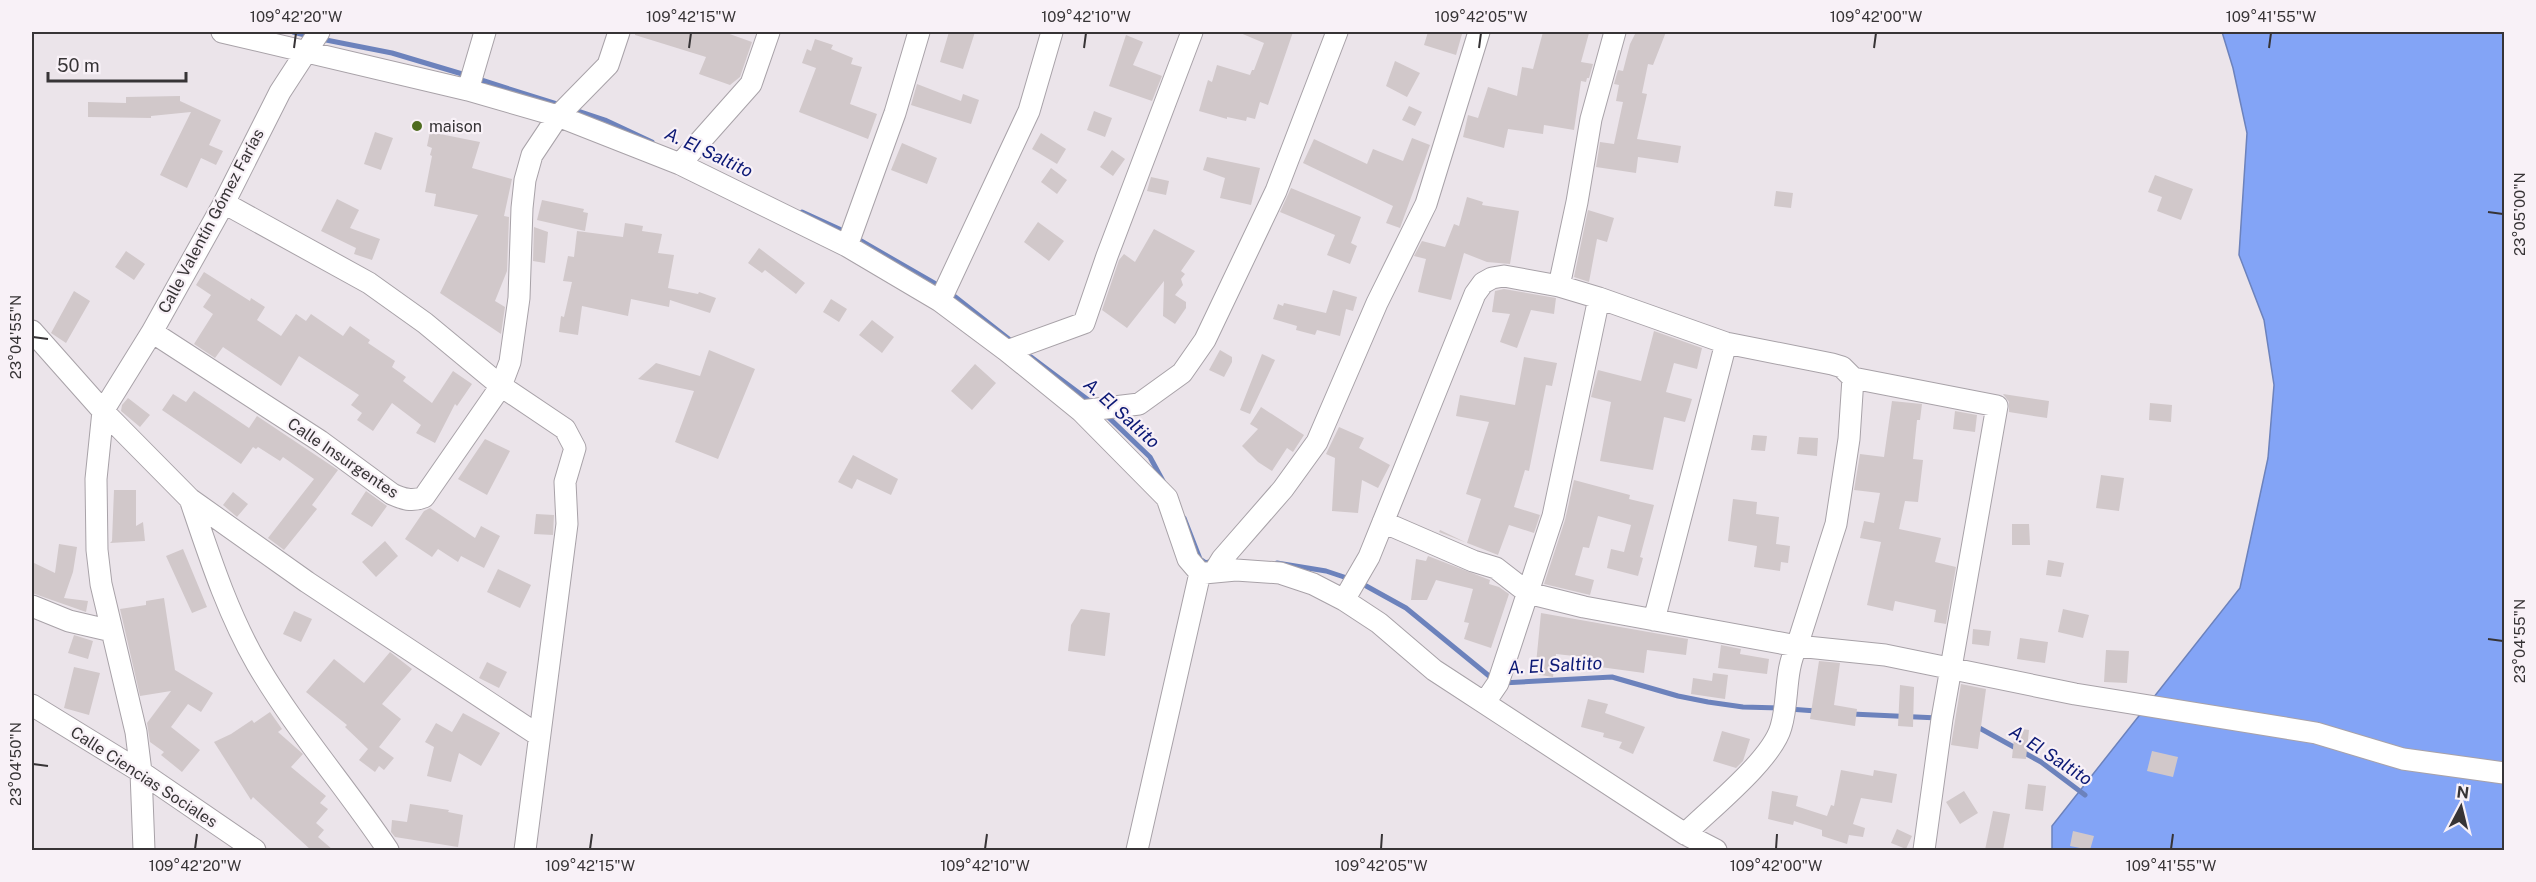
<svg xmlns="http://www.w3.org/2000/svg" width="2536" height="882" font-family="'Public Sans',sans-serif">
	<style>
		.water { fill: #83a4f6; stroke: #6c82bc; stroke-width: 1.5 }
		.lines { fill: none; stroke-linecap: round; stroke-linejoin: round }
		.stream { stroke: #6c82bc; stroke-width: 5 }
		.building { fill: #d1c8ca }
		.street-casing { stroke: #a8a2a8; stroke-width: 23 }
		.street { stroke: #fff; stroke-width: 21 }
		.ticks { fill: none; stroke: #373436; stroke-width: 2 }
		.poi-dot { fill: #4f6c20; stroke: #f8f1f7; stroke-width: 2 }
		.labels { text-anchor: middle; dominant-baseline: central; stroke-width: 4.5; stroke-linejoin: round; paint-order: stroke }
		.poi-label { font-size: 16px; fill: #373436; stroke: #f8f1f7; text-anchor: start }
		.street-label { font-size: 16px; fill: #373436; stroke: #f8f1f7 }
		.water-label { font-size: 18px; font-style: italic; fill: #0b1875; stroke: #f8f1f7 }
		.neatline { fill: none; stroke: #373436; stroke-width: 2 }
		.ticks-label { font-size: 15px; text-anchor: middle; fill: #373436 }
	</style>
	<rect width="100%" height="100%" fill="#ebe4ea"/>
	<!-- water -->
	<path class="water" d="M2222 32H2504V850H2052V826L2240 588 2268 458 2274 385 2264 320 2239 255 2247 133 2233 68Z"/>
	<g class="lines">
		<!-- stream -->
		<path class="stream" d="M293 32 309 36
			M321 39 392 53 469 76
			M478 79 560 105
			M572 109 605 120 652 142
			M802 212 848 233
			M856 238 941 287
			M949 292 1010 340
			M1031 357 1091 402
			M1105 414 1150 457 1163 481
			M1184 518 1200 559 1206 563 1211 561
			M1277 563 1326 571 1350 579
			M1359 582 1406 608 1494 680
			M1502 683 1612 677 1678 696 1708 702 1743 707 1780 708
			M1789 709 1816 711
			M1852 714 1938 718
			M1974 725 2041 762 2085 795"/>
	</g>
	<!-- building -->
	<path class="building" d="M635 32H724L752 42 740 77 730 85 699 74 706 57 635 35Z
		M949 32H975L963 69 940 62Z
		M1238 32H1293L1268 105 1260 102 1255 119 1247 117 1246 121 1227 117V119L1199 111 1208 80 1212 82 1217 65 1250 75 1252 70H1254L1264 43Z
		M1428 32H1453L1462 34 1456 55 1424 45Z
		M1543 32 1589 33 1581 62 1593 64 1589 78H1587L1586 82 1581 81 1574 130 1544 125 1543 134 1508 129 1504 148 1463 137 1468 115 1478 118 1488 87 1517 96 1522 67 1533 69Z
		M1636 32H1666L1653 65 1648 64 1642 93 1647 94 1637 139 1681 146 1678 163 1638 157 1636 173 1596 167 1600 142 1614 144 1623 102 1616 101 1619 85 1614 84 1618 70 1623 71 1630 44Z
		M1126 35 1143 42 1133 65 1162 76 1152 101 1109 86Z
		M815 39 833 45 831 49 853 58 851 64 862 67 850 104 877 114 868 139 799 112 816 68 802 63 807 49 811 51Z
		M1395 61 1420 73 1407 97 1386 86Z
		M917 84 961 101 963 94 979 100 971 124 911 105Z
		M180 96V101L221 120 209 145 223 151 216 165 201 158 187 188 160 175 191 112 151 116V118L88 117V102L126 103V97Z
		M1409 106 1422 112 1415 126 1402 120Z
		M1094 111 1112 118 1105 137 1087 130Z
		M375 132 393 138 381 170 364 164Z
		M430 132 480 142 472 168 512 179 504 216 509 217 507 271 495 301 505 307 501 334 440 293 478 215 434 206 436 194 425 192 432 156 430 155 432 148 427 146Z
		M1041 133 1066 149 1057 164 1032 149Z
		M1412 138 1430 145 1400 228 1386 223 1393 206 1303 163 1314 139 1367 164 1373 149 1403 161Z
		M902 143 937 158 927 184 891 170Z
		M1112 150 1125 159 1113 176 1100 167Z
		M1207 157 1260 168 1251 205 1220 198 1225 178 1203 170Z
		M1051 168 1067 180 1057 194 1041 182Z
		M2155 175 2193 189 2181 220 2157 211 2162 197 2148 192Z
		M1151 177 1169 181 1166 195 1147 191Z
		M1291 188 1361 217 1351 243 1357 246 1350 264 1327 255 1335 235 1280 212Z
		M1776 191 1793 193 1791 208 1774 206Z
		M1467 197 1483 202 1482 205 1519 211 1510 264 1487 262 1464 253 1451 300 1418 292 1426 259 1414 256 1422 241 1445 247 1454 224 1459 226Z
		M337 199 359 210 350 228 380 239 372 260 354 254 356 248 321 231Z
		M542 200 584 209 583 212 588 213 585 231 537 220Z
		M1588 210 1614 218 1607 242 1597 239 1589 282 1574 277Z
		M1038 222 1064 241 1049 261 1024 242Z
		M625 223 643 226 642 231 662 234 658 253 674 255 668 288 698 294 699 292 716 298 710 313 670 300 669 307 631 299 628 316 582 306 578 335 559 332 561 316 564 317 572 282 563 281 568 256 574 257 577 231 623 237Z
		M534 227 548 232 545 263 533 261Z
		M1154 229 1195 251 1181 271 1185 274 1181 279 1183 285 1175 295 1186 302V308L1175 324 1163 316 1164 281 1127 328 1102 310 1119 260 1124 254 1135 262Z
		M759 248 805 283 796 294 765 270 762 273 748 263Z
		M126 251 145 264 134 280 115 267Z
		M204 272 250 301 251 298 265 307 257 320 281 336 296 314 306 321 311 314 343 336 350 326 370 340 368 343 395 361 392 367 406 377 403 381 432 403 453 371 472 384 457 406 455 404 435 443 416 433 421 425 392 403 373 431 357 420 362 413 351 405 359 395 299 356 281 386 223 347 215 358 194 344 213 314 203 307 211 295 196 285Z
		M1504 289 1556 298 1554 314 1531 310 1517 348 1500 342 1510 314 1492 312 1495 291Z
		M1333 290 1357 297 1353 311 1346 309 1340 336 1317 330 1315 335 1296 330 1297 326 1273 319 1278 304 1283 306 1284 303 1326 313Z
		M74 291 90 301 66 343 51 333Z
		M831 299 847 309 839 322 823 312Z
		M872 320 894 337 882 353 859 335Z
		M1654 331 1702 348 1697 369 1674 363 1666 392 1692 399 1685 422 1664 417 1653 470 1600 461 1611 402 1591 397 1598 370 1641 381Z
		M709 350 755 369 718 459 675 442 694 391 638 379 656 363 700 376Z
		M1220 350 1232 357V362L1224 377 1209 370Z
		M1262 354 1275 360 1250 414 1240 410Z
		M1524 357 1557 363 1552 386 1546 385 1529 471 1525 470 1514 507 1540 515 1534 533 1509 525 1498 555 1439 532 1440 530 1467 543 1481 499 1466 494 1489 422 1456 416 1460 395 1515 405Z
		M975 364 996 383 972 410 951 391Z
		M194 391 249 428 257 416 338 470 312 505 317 509 284 550 268 538 314 479 283 457 280 461 258 447 256 449 253 447 241 464 162 410 173 394 186 402Z
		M2003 394 2049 401 2047 418 2009 412V402Z
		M128 398 150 415 140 427 121 411 122 405Z
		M1892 401 1922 404 1920 420H1917L1913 459 1923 460 1918 502 1905 501 1899 529 1941 538 1935 562 1956 567 1946 624 1934 622 1936 610 1895 601 1893 611 1867 605 1881 542 1860 538 1864 521 1874 523 1880 493 1854 490 1860 454 1884 457Z
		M2150 403 2172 405 2171 422 2149 420Z
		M1261 407 1304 435 1293 452 1287 448 1272 471 1258 462 1242 446 1258 429 1250 424Z
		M1955 411 1977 415 1975 432 1953 429Z
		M1339 427 1364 438 1359 448 1390 465 1378 488 1362 480 1358 513 1332 511 1335 458 1326 454Z
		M1753 435 1767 436 1765 451 1751 450Z
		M1799 437 1818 438 1817 456 1797 454Z
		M485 439 510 451 487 495 458 479Z
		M853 455 898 479 891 495 857 479 852 489 838 482Z
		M2101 475 2124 478 2119 511 2096 508Z
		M1574 480 1630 495 1629 499 1654 505 1640 557 1643 558 1638 576 1607 568 1611 549 1624 552 1631 525 1598 516 1589 548 1583 547 1575 575 1594 580 1590 595 1544 584 1565 520Z
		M114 490H136V526L143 522 145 541 110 543 112 541Z
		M366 491 387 506 372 527 351 514Z
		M233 492 248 504 237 517 223 505Z
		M1733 499 1757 502 1756 514 1779 517 1776 544 1790 546 1788 563 1781 562 1780 571 1754 567 1757 546 1728 541Z
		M430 508 475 538 481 526 500 536 484 568 461 556 458 562 438 549 432 557 405 539 424 511Z
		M536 514 554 515 553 535 534 534Z
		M2012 524H2029L2030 545H2012Z
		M385 541 398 556 376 577 362 562Z
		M59 544 77 547 73 572 64 598 88 601 86 612 32 593V562L55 573Z
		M183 549 207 607 192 613 166 556Z
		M1428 556 1490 580 1489 584 1499 587 1509 594 1491 648 1464 639 1469 623 1464 622 1473 589 1436 580 1427 600H1411L1416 559 1426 561Z
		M2048 560 2064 563 2061 577 2046 575Z
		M498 569 531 585 520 608 487 592Z
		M164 598 175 670 213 693 201 712 188 704 171 727 200 750 182 772 161 755 164 752 150 742 147 723 171 691 140 696 120 609 146 605V601Z
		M1081 609 1110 613 1105 656 1068 651 1071 625Z
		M2063 609 2089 615 2083 638 2058 632Z
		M294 611 312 619 301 642 283 634Z
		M1541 613 1688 639 1686 655 1647 650 1644 673 1600 667 1601 659 1556 654 1553 677 1535 674Z
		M1973 629 1991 631 1989 646 1972 644Z
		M74 635 93 641 88 659 68 653Z
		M2020 638 2048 642 2045 663 2017 659Z
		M1721 645 1741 649 1740 654 1769 659 1767 674 1718 668Z
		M2106 650 2129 651 2127 683 2104 682Z
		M390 652 412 669 382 704 401 719 379 747 394 758 384 770 379 766 375 772 359 760 368 749 345 727 347 725 306 692 334 659 364 683Z
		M1819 661 1840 663 1834 705 1857 709 1855 726 1810 719Z
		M487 662 507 672 499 688 479 678Z
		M74 667 100 673 89 715 64 708Z
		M1713 673 1728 675 1725 699 1691 694 1693 678 1712 681Z
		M1961 684 1986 689 1978 749 1951 745Z
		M1900 685 1914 687 1913 727 1898 726Z
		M1588 699 1608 704 1605 713 1645 727 1633 754 1619 748 1622 742 1603 737 1604 733 1581 727Z
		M270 712 282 729 278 732 303 754 291 767 326 796 320 803 328 809 316 823 324 830 318 837 333 850H311L253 797 251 800 214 742 231 734 252 720 254 723Z
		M463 713 500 733 481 766 459 753 451 782 427 776 434 747 425 742 436 723 452 732Z
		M2015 728 2029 730 2026 759 2012 758Z
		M1722 731 1750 739 1743 761 1736 768 1713 761Z
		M2152 751 2178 757 2173 777 2147 771Z
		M1841 770 1873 776 1874 770 1897 774 1892 803 1861 798 1853 824 1865 828 1863 837 1849 835 1847 844 1822 836V830L1794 821 1793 825 1768 819 1772 791 1798 796 1796 806 1827 816 1831 805 1834 806Z
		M2028 784 2046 786 2043 811 2025 809Z
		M1964 791 1978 813 1960 824 1946 802Z
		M410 804 449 810 448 812 463 815 458 847 395 837 391 832 392 820 407 822Z
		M1993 811 2010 814 2003 850H1985Z
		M1897 829 1912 836 1906 849 1891 843Z
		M2073 831 2094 836 2090 850 2070 846Z"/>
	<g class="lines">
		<!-- street casing -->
		<g class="street-casing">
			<path id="street" d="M222 32 468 90 558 116 680 164 847 246 940 301 1007 351 1081 411 1167 498 1188 559 1200 573
				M468 90 485 32
				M680 164 751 84 769 32
				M224 203 369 283 425 323 501 386 565 429 575 448 565 482 567 524 525 850
				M847 246 895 113 919 32
				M1559 286 1577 202 1591 119 1615 32
				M940 301 1029 111 1052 32
				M32 331 103 411 190 499 307 582 538 735
				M152 332 320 441 392 494C403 499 412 502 424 497L501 386 510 362 519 298 522 208 525 180 532 155 558 116 608 65 619 32
				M1007 351 1084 323 1107 256 1192 32
				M1081 411 1139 404 1182 373 1205 340 1276 191 1337 32
				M190 499C209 555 227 612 257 664 295 729 346 787 388 850
				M1383 522 1473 561 1496 568 1528 593 1584 607 1797 646 1885 655 2075 694 2316 733 2403 759 2504 773
				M1214 572 1222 559 1283 489 1317 442 1377 303 1426 204 1479 32
				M1204 573 1236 570 1280 573 1313 584 1344 600 1379 623 1434 670 1685 834 1716 850
				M1344 600 1369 557 1475 294 1483 283 1492 278 1504 276 1559 286 1599 298 1726 343 1832 364 1842 367 1853 378 1997 406 1942 719 1924 850
				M32 606 69 621 112 631
				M1654 620 1726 343
				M1485 702 1498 683 1553 516 1599 298
				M32 705 141 772 255 850
				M1685 834C1710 809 1772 760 1781 727 1789 701 1784 671 1797 646L1836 524 1849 439 1853 378
				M144 850 141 772 136 732 101 584 97 550 96 479 103 411 152 332 224 203 280 92 319 32
				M1137 850 1200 573"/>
		</g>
		<!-- street -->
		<use href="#street" class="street"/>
	</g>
	<!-- ticks -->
	<path class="ticks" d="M294 48 296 33M689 48 691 33M1084 48 1086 33M1479 48 1481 33M1874 48 1876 33M2269 48 2271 33M2488 212 2503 214M33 337 48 339M2488 639 2503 641M33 764 48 766M195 849 197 834M590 849 592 834M985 849 987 834M1381 849 1382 834M1776 849 1777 834M2171 849 2173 834"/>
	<!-- markers -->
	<circle class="poi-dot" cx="417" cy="126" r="6"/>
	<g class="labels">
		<!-- poi labels -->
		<g class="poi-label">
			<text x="429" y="126">maison</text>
		</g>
		<!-- street labels -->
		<g class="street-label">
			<text transform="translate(211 221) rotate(-62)">Calle Valentín Gómez Farías</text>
			<text transform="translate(343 458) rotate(34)">Calle Insurgentes</text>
			<text transform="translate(144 777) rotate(33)">Calle Ciencias Sociales</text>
		</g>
		<!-- water labels -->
		<g class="water-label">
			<text transform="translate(709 152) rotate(25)">A. El Saltito</text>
			<text transform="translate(1122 413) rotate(42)">A. El Saltito</text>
			<text transform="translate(1555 665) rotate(-3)">A. El Saltito</text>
			<text transform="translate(2051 755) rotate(33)">A. El Saltito</text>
		</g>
	</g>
	<!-- border -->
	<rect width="2536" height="882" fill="none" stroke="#f8f1f7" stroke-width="66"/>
	<!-- north arrow -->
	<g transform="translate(2461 807) rotate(7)" stroke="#f8f1f7" stroke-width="4.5" paint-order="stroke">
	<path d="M0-4.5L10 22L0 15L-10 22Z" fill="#373436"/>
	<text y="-9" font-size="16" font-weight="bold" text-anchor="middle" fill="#373436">N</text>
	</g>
	<!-- scale -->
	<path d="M48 72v9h138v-9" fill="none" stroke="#373436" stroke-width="3"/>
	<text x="57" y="72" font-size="18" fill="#373436" stroke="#f8f1f7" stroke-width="4.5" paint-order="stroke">50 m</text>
	<rect x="33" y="33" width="2470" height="816" class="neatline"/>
	<g class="ticks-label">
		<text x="296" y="22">109°42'20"W</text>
		<text x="691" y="22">109°42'15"W</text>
		<text x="1086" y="22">109°42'10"W</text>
		<text x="1481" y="22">109°42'05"W</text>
		<text x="1876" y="22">109°42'00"W</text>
		<text x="2271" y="22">109°41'55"W</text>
		<text transform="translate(2520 214) rotate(-90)" y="5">23°05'00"N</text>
		<text transform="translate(16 337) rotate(-90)" y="5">23°04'55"N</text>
		<text transform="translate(2520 641) rotate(-90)" y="5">23°04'55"N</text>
		<text transform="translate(16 764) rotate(-90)" y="5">23°04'50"N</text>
		<text x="195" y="871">109°42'20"W</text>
		<text x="590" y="871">109°42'15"W</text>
		<text x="985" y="871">109°42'10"W</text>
		<text x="1381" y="871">109°42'05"W</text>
		<text x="1776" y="871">109°42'00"W</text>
		<text x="2171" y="871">109°41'55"W</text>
	</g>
</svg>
